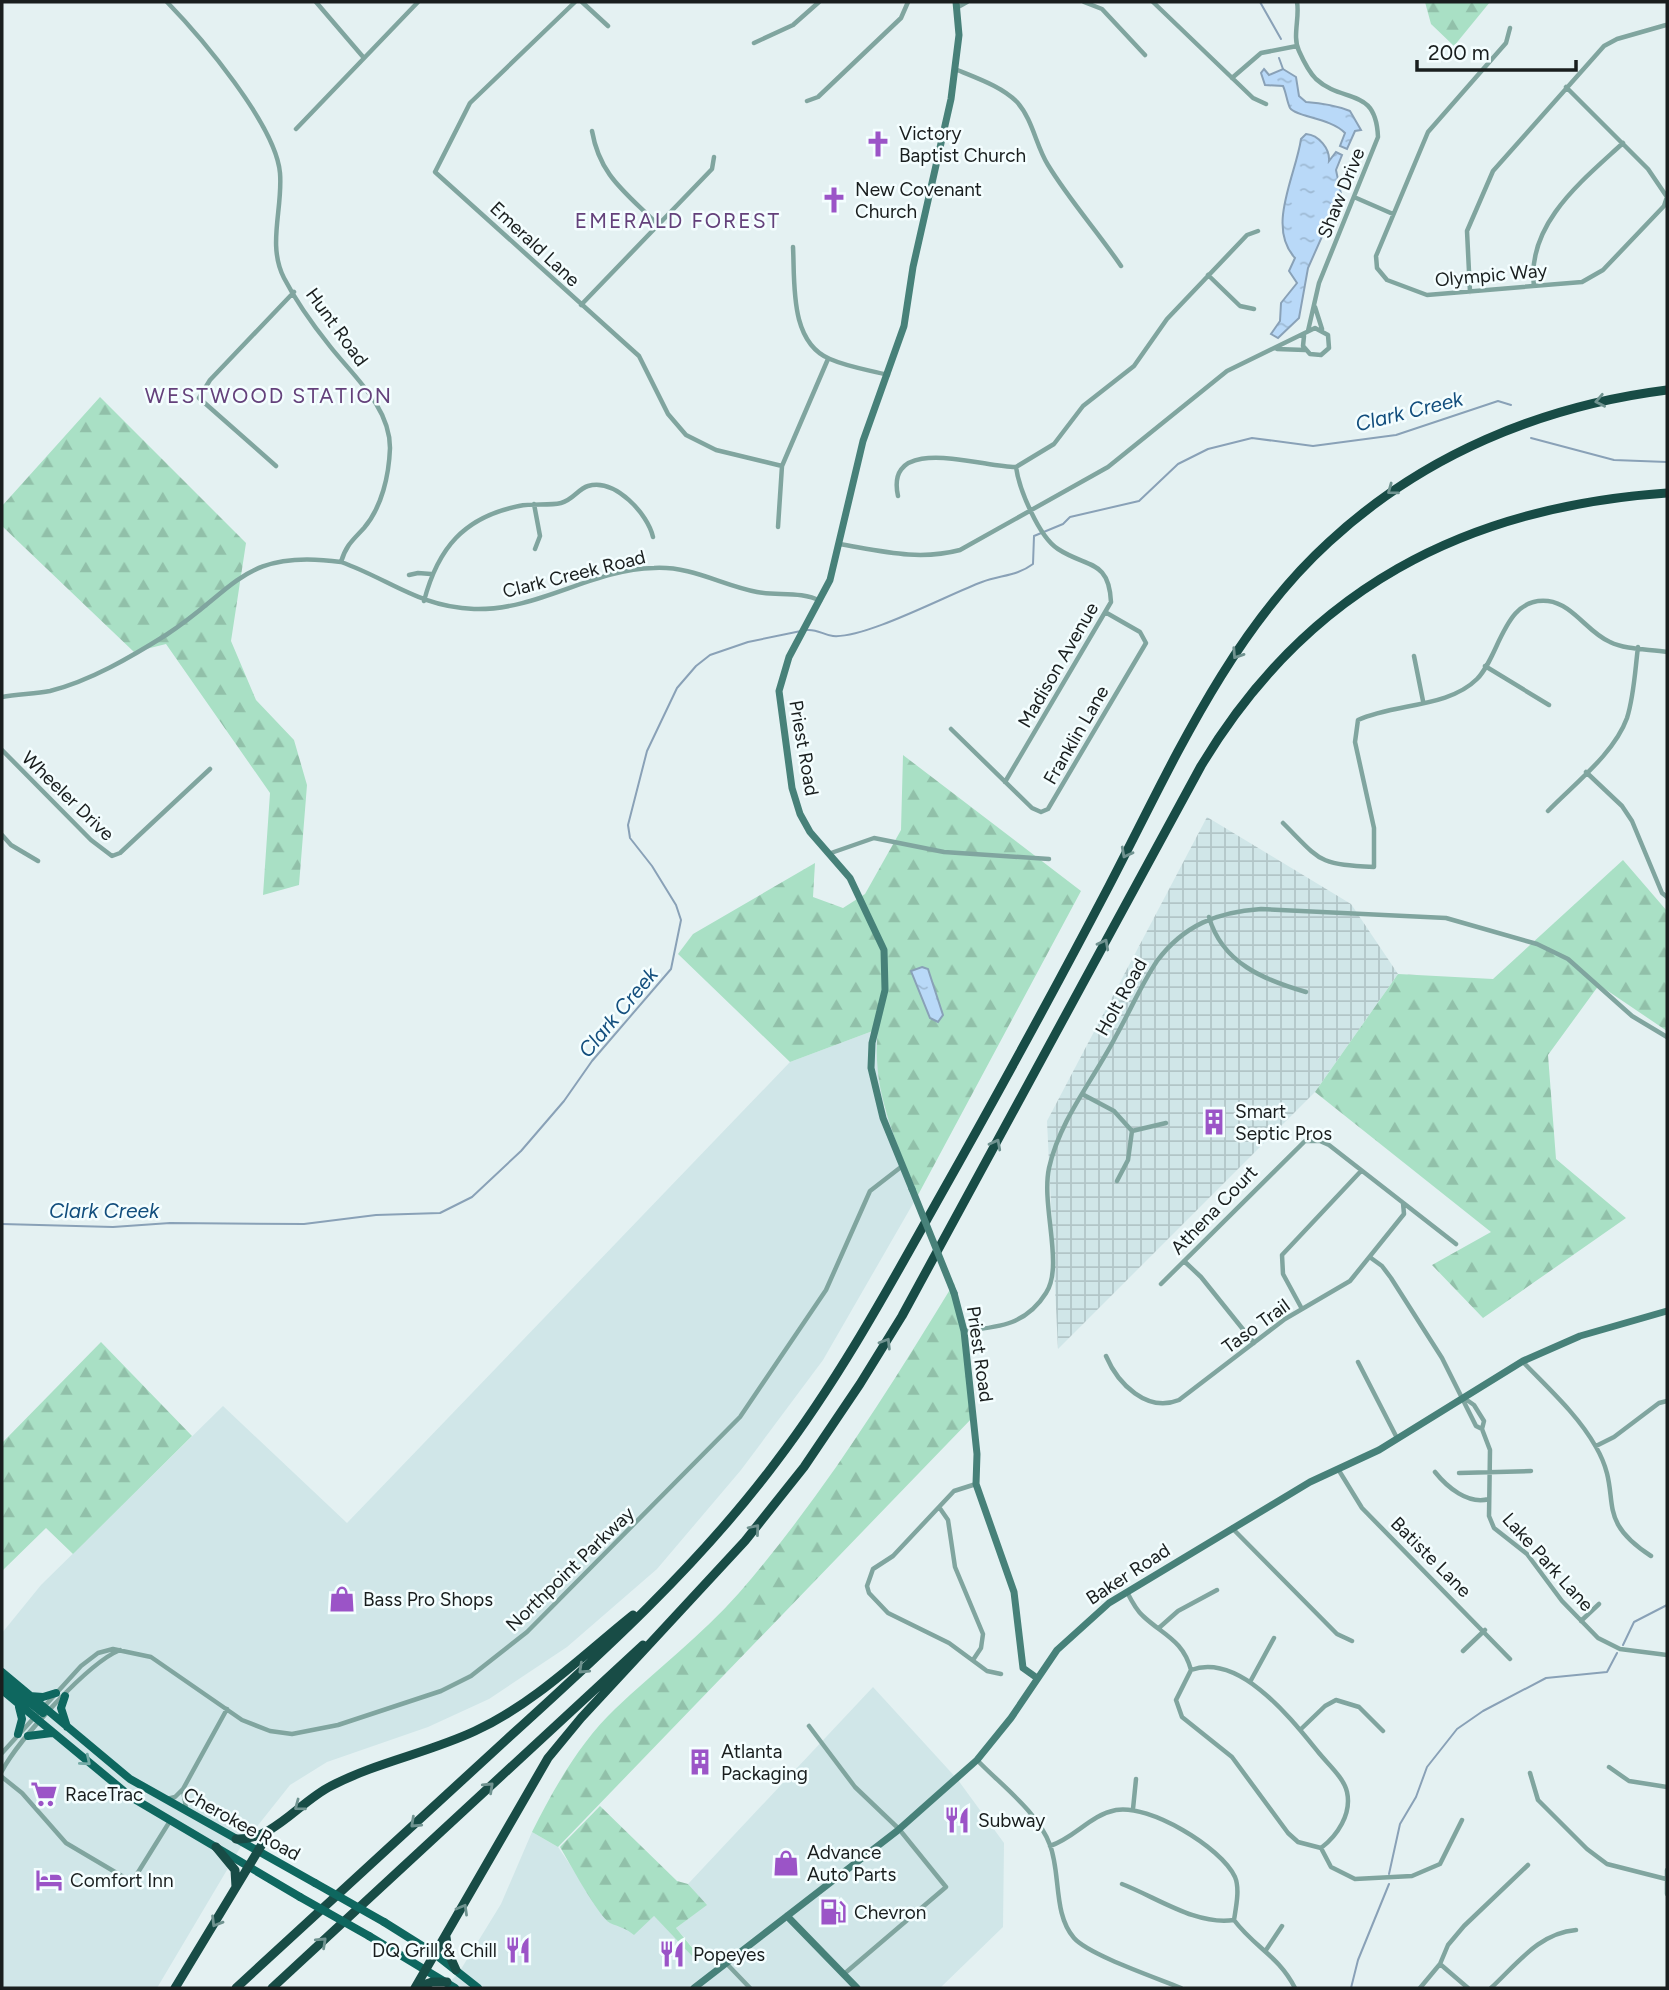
<svg xmlns="http://www.w3.org/2000/svg" width="1669" height="1990" font-family="Figtree,sans-serif">
	<style>
		.built { fill: #d0e6e8 }
		.industrial { fill: url(#industrial-grid) }
		.forest { fill: url(#forest-firs) }
		.water { fill: url(#water-ripples); stroke: #89a1b7; stroke-width: 2 }
		.lines { fill: none; stroke-linecap: round; stroke-linejoin: round }
		.stream { stroke: #89a1b7; stroke-width: 2 }
		.street { stroke: #80a59f; stroke-width: 4.5 }
		.secondary { stroke: #478179; stroke-width: 7 }
		.primary { stroke: #0e675f; stroke-width: 8 }
		.highway { stroke: #184c46; stroke-width: 9 }
		.secondary-bridge { stroke: #478179; stroke-width: 7 }
		.primary-bridge { stroke: #0e675f; stroke-width: 8 }
		.oneway { stroke: #709390 }
		.oneway2 { stroke: #76aba7 }
		.labels { text-anchor: middle; dominant-baseline: central; stroke-width: 5; stroke-linejoin: round; paint-order: stroke }
		.poi-label { font-size: 19px; fill: #191e1e; stroke: #f4feff; text-anchor: start }
		.street-label { font-size: 19px; fill: #191e1e; stroke: #f4feff }
		.neighbourhood-label { font-size: 21px; letter-spacing: 2px; fill: #64417b; stroke: #f4feff }
		.water-label { font-size: 21px; font-style: italic; fill: #124e7d; stroke: #f4feff }
	</style>
	<defs>
		<pattern id="industrial-grid" width="8" height="8" patternUnits="userSpaceOnUse" patternTransform="scale(1.75)"><rect width="8" height="8" fill="#d0e6e8"/><path d="M0 4h8M4 0v8" fill="none" stroke="#b2c5c7"/></pattern>
		<pattern id="forest-firs" width="22" height="20" patternUnits="userSpaceOnUse" patternTransform="scale(1.75)"><rect width="22" height="20" fill="#a9e0c5"/><path d="M5 1l3.5 6h-7zM16 11l3.5 6h-7z" fill="#91c0a9"/></pattern>
		<pattern id="water-ripples" width="26" height="14" patternUnits="userSpaceOnUse" patternTransform="scale(1.75)"><rect width="26" height="14" fill="#b9d9f8"/><path d="M2 4q2-2 4 0t4 0M15 11q2-2 4 0t4 0" fill="none" stroke="#9ebad4"/></pattern>
	</defs>
	<rect width="100%" height="100%" fill="#e4f1f2"/>
	<!-- built -->
	<path class="built" d="M878 1029 884 1107 918 1195 823 1360 741 1470 657 1569 567 1647 489 1699 428 1727 327 1762 290 1785 240 1848 157 1988H2V1633L41 1585 223 1406 347 1523 790 1062Z
		M873 1687 958 1780 1004 1843 1003 1927 940 1988H443L458 1974 501 1904 532 1832 558 1847 609 1922 623 1926 654 1916 695 1957 698 1954 676 1928 706 1905 688 1884Z"/>
	<!-- industrial -->
	<path class="industrial" d="M1207 817 1351 904 1398 974 1315 1092 1058 1349 1047 1121Z"/>
	<!-- forest -->
	<path class="forest" d="M1425 2H1490L1454 46 1431 24Z
		M100 397 246 543 231 641 256 700 294 740 307 785 299 885 263 895 270 793 166 644 134 652 2 526V506Z
		M903 755 1081 891 918 1195C895 1139 871 1090 878 1029L790 1062 678 954 693 934 815 863 813 897 843 908 865 894 901 830Z
		M1623 860 1667 911V1031L1599 985 1548 1055 1556 1159 1626 1218 1483 1318 1432 1265 1491 1232 1315 1092 1398 974 1493 979Z
		M954 1283 975 1415 558 1847 532 1832C553 1790 580 1742 615 1709 656 1670 701 1636 739 1593 822 1497 888 1391 954 1283Z
		M101 1342 192 1436 73 1554 46 1528 2 1571V1443Z
		M600 1806 677 1881 688 1884 707 1905 676 1928 698 1955 694 1958 654 1916 634 1935C626 1928 619 1927 610 1923 598 1916 569 1862 560 1847Z"/>
	<!-- water -->
	<path class="water" d="M1264 69 1269 75 1283 69 1296 77 1299 96 1306 102C1321 103 1335 105 1350 111L1361 130 1355 131 1347 149 1340 146 1345 133C1331 118 1296 117 1290 108 1287 102 1286 92 1283 86L1265 85 1261 73Z
		M1306 134C1319 135 1330 149 1329 161L1336 152 1342 155 1336 170 1341 194 1308 268 1299 318 1278 338 1271 334 1280 321 1281 303 1297 283 1289 271 1295 258C1266 227 1296 175 1301 139Z
		M922 967 928 969 943 1015 938 1022 930 1018 911 971Z"/>
	<g class="lines">
		<!-- stream -->
		<path class="stream" d="M1260 2 1281 39
			M1279 58 1283 69
			M1531 438 1614 460 1667 462
			M807 630C818 629 823 635 833 636 865 639 949 594 982 582 1001 575 1017 576 1033 564L1034 536 1063 524 1070 517 1139 501 1178 464 1208 449 1252 438 1313 446 1396 435 1498 401 1511 405
			M2 1224 113 1227 170 1223 304 1224 376 1215 440 1213 472 1197 521 1151 564 1101 592 1061 671 969 681 920 676 905 652 866 630 838 628 825 647 751 677 688 696 666 710 655 748 642 801 631
			M1623 1645 1634 1622 1667 1605
			M1389 1874 1400 1824 1416 1797 1427 1767 1457 1729 1483 1711 1546 1678 1607 1672 1617 1653
			M1351 1988 1358 1960 1389 1884"/>
		<!-- street -->
		<path class="street" d="M316 2 364 58
			M575 2 470 103 435 172 639 356 668 414 686 435 716 450 782 466
			M582 2 608 26
			M1084 2 1102 9 1145 55
			M1153 2 1253 98 1266 104
			M1297 2C1300 17 1292 37 1299 51 1303 60 1309 72 1316 79 1343 104 1376 86 1378 137L1319 283 1308 331
			M958 7 967 2
			M1510 28 1506 43 1428 132 1376 256 1377 268 1387 280 1427 295 1582 282 1603 270 1664 206 1667 197 1648 169 1566 87
			M754 43 793 25 819 2
			M955 69C976 78 1001 86 1017 102 1033 120 1036 146 1048 165 1070 201 1098 232 1121 266
			M1232 78 1261 53 1297 46
			M807 101 818 97 901 18 908 2
			M296 129 418 2
			M592 131C600 177 627 193 658 225
			M1354 197 1393 214
			M793 247C795 282 789 342 830 359 848 367 869 370 888 375
			M1208 275 1240 306 1254 309
			M1534 286C1526 224 1583 180 1623 143
			M1470 292 1467 231 1493 171 1604 46 1617 39 1666 25
			M581 305 712 169 714 157
			M1315 307 1322 329
			M1277 349 1305 350
			M276 466 199 398 210 380 294 292
			M898 496C884 432 985 468 1016 467
			M534 504 540 536 535 549
			M778 527 782 466 828 359
			M839 544C881 551 918 561 960 550L1108 467 1227 371 1315 328 1328 335 1329 348 1321 355 1310 354 1303 346 1304 336
			M341 562C389 579 419 607 474 609 538 611 592 569 654 568 692 566 721 585 757 592 777 596 802 591 820 601
			M409 575 418 573 431 574
			M424 601C438 548 464 517 519 506 533 503 548 506 561 503 573 500 578 489 588 486 615 478 648 514 653 537
			M1414 656 1423 701
			M1485 666 1549 705
			M2 697C17 694 34 694 50 691 90 681 131 657 166 635 236 590 243 548 341 562 346 545 353 540 364 528 382 507 389 475 390 448 390 406 352 375 329 345 313 325 296 301 284 278 267 245 283 209 280 173 276 125 200 36 167 2
			M951 729 1032 808 1041 812 1048 809 1146 643 1140 632 1105 612
			M2 750 91 840 112 856 120 853 210 769
			M1586 772 1622 806 1632 821 1662 893 1667 897
			M1005 782 1111 602C1109 559 1087 568 1058 549 1039 537 1019 489 1016 467L1054 444 1083 406 1134 366 1167 319 1247 235 1258 231
			M1548 811C1574 784 1614 754 1627 718 1634 696 1635 671 1638 647
			M1283 823C1322 862 1317 864 1374 867V828L1355 742 1358 720C1394 703 1448 708 1477 679 1500 656 1504 596 1548 601 1573 604 1588 633 1610 642 1626 650 1650 649 1667 652
			M2 835 11 845 38 861
			M831 853 874 838 944 852 1049 859
			M1209 917C1222 963 1264 980 1306 992
			M1082 1094 1114 1111 1132 1131 1128 1160 1117 1181
			M1132 1131 1166 1123
			M1371 1258 1382 1266 1391 1278 1442 1358 1476 1426 1482 1429
			M1184 1261 1201 1277 1254 1343
			M1161 1284 1305 1141H1320L1329 1145 1456 1244
			M1302 1309 1283 1274 1282 1255 1361 1171
			M964 1331C999 1327 1026 1325 1046 1293 1064 1266 1041 1206 1049 1168 1060 1119 1094 1079 1116 1036 1130 1011 1141 985 1157 961 1184 925 1217 912 1261 909L1446 918 1537 944 1568 959 1632 1016 1667 1037
			M1106 1356C1118 1384 1147 1413 1179 1400L1285 1319 1350 1281 1404 1214 1403 1203
			M1358 1362 1397 1438
			M1523 1362C1549 1389 1578 1415 1596 1447 1625 1497 1591 1517 1651 1556
			M1464 1398 1474 1405 1484 1421 1482 1429 1490 1450 1489 1516 1494 1528 1527 1554 1562 1601 1598 1638 1620 1649 1667 1655
			M1596 1446 1614 1437 1659 1403 1667 1401
			M1338 1469 1362 1508 1510 1659
			M1435 1472C1447 1487 1468 1505 1489 1499
			M1459 1473 1531 1471
			M976 1484 954 1491 893 1556 873 1569 867 1586 869 1593 888 1613 949 1643 987 1671 1001 1674
			M939 1507 948 1520 955 1567 983 1634 981 1648 973 1660
			M1232 1528 1337 1634 1352 1641
			M1127 1592C1131 1600 1136 1610 1143 1616 1163 1635 1183 1640 1191 1670L1176 1700 1182 1717 1232 1757 1288 1833 1298 1842 1321 1848C1337 1836 1352 1814 1347 1792 1344 1778 1328 1764 1319 1753 1292 1720 1240 1652 1191 1670
			M1581 1621 1599 1604
			M1160 1627 1178 1611 1217 1590
			M1463 1651 1485 1630
			M1250 1682 1274 1638
			M809 1726 855 1787 899 1829 946 1887 844 1974
			M1300 1730 1325 1706 1336 1700 1359 1707 1383 1731
			M2 1753 81 1666 98 1653 113 1649 151 1657 242 1720 270 1731 292 1734 338 1725 441 1691 471 1676 527 1632 740 1417 826 1290 870 1191 901 1167
			M977 1760C1001 1785 1038 1812 1050 1845 1061 1874 1053 1914 1074 1938 1089 1955 1157 1978 1181 1988
			M1609 1767 1629 1781 1667 1787
			M2 1771C19 1739 88 1663 120 1650
			M1530 1773 1538 1800 1587 1849 1607 1864 1666 1879
			M2 1777 22 1793 66 1843 132 1882 170 1821
			M183 1790 186 1808
			M167 1799 175 1797 183 1789 227 1709
			M1133 1809 1136 1779
			M1050 1846C1076 1837 1090 1815 1116 1810 1149 1804 1221 1847 1235 1877 1240 1889 1236 1907 1234 1920 1255 1948 1278 1955 1295 1988
			M1321 1848 1331 1867 1355 1879 1412 1876 1440 1864 1462 1820
			M1667 1870V1894
			M1122 1884C1156 1897 1197 1926 1234 1920
			M1266 1950 1282 1926
			M727 1964 750 1988
			M1440 1964 1468 1988
			M1420 1988 1440 1964 1448 1945 1464 1926 1528 1865
			M1491 1988C1517 1964 1539 1933 1576 1930"/>
		<!-- secondary -->
		<path class="secondary" d="M912 1189 883 1118 871 1068 872 1043 885 990 884 950 850 878 810 832 800 814 792 788 779 691 789 657 830 580 863 441 904 326 913 267 951 99 959 35 956 2
			M954 1293 964 1331 977 1454 976 1484 1014 1592 1023 1668 1037 1678
			M787 1916 857 1988
			M694 1988 897 1831 977 1760 1011 1718 1057 1650 1109 1603 1310 1482 1379 1450 1523 1361 1580 1336 1667 1311"/>
		<!-- primary -->
		<path class="primary" d="M2 1672 130 1779 315 1883
			M2 1681 43 1713
			M2 1690 131 1797 300 1897
			M29 1696 43 1697 56 1693
			M65 1696 61 1708 67 1727
			M18 1734 22 1719 19 1707
			M28 1736 52 1733
			M384 1922 435 1954 478 1988
			M369 1936 455 1988"/>
		<!-- highway -->
		<path class="highway" d="M236 1839C273 1841 299 1802 331 1786 377 1762 428 1753 475 1731 534 1704 583 1655 633 1615
			M216 1847 235 1870 236 1887
			M446 1937 448 1952 456 1970
			M175 1988 270 1831
			M236 1988C326 1906 416 1823 506 1740 602 1653 698 1566 776 1462 839 1379 888 1289 939 1198 997 1095 1054 991 1109 886 1171 767 1228 634 1329 542 1423 455 1541 406 1667 390
			M272 1988 643 1645
			M415 1988 548 1758 581 1718 745 1541 804 1467 860 1384 902 1316 1201 766C1307 589 1465 507 1667 493
			M415 1988 432 1982H447"/>
		<!-- secondary-bridge -->
		<path class="secondary-bridge" d="M912 1189 954 1293"/>
		<!-- primary-bridge -->
		<path class="primary-bridge" d="M315 1883 384 1922
			M300 1897 369 1936"/>
	</g>
	<!-- one-way arrows -->
	<defs><path id="oneway-chevron" d="M-2-3.5L2.5 0L-2 3.5" fill="none" stroke-width="1.6" stroke-linecap="round" stroke-linejoin="round" transform="scale(1.75)"/></defs>
	<g class="oneway">
		<use href="#oneway-chevron" transform="translate(1600 401) rotate(169)"/>
		<use href="#oneway-chevron" transform="translate(1392 490) rotate(144)"/>
		<use href="#oneway-chevron" transform="translate(1237 654) rotate(123)"/>
		<use href="#oneway-chevron" transform="translate(1126 853) rotate(118)"/>
		<use href="#oneway-chevron" transform="translate(1104 944) rotate(-62)"/>
		<use href="#oneway-chevron" transform="translate(996 1144) rotate(-62)"/>
		<use href="#oneway-chevron" transform="translate(886 1343) rotate(-58)"/>
		<use href="#oneway-chevron" transform="translate(755 1529) rotate(-50)"/>
		<use href="#oneway-chevron" transform="translate(583 1669) rotate(137)"/>
		<use href="#oneway-chevron" transform="translate(489 1787) rotate(-43)"/>
		<use href="#oneway-chevron" transform="translate(299 1806) rotate(143)"/>
		<use href="#oneway-chevron" transform="translate(415 1823) rotate(137)"/>
		<use href="#oneway-chevron" transform="translate(463 1909) rotate(-60)"/>
		<use href="#oneway-chevron" transform="translate(216 1922) rotate(121)"/>
		<use href="#oneway-chevron" transform="translate(322 1942) rotate(-43)"/>
	</g>
	<use class="oneway2" href="#oneway-chevron" transform="translate(86 1761) rotate(40)"/>
	<!-- icons -->
	<defs>
		<g id="church-bare" transform="scale(2.1)"><path d="M-1.2-6h2.4v3.5h3.3v2.4h-3.3V6h-2.4V-.1h-3.3v-2.4h3.3Z" fill="#9b54c7" stroke="#f4feff" stroke-width="2.5" paint-order="stroke"/></g>
		<g id="building-bare" transform="scale(2.1)"><path d="M-4-6H4V6H1V3H-1V6H-4ZM-2.5-4.3h1.7v1.8h-1.7ZM.8-4.3h1.7v1.8H.8ZM-2.5-1h1.7V.8h-1.7ZM.8-1h1.7V.8H.8Z" fill="#9b54c7" stroke="#f4feff" stroke-width="2.5" paint-order="stroke"/></g>
		<g id="shop-bare" transform="scale(2.1)"><path d="M-5-2.5h2.3a2.7 3.5 0 0 1 5.4 0H5L5.5 6h-11ZM-1.5-2.5h3a1.5 2.3 0 0 0-3 0Z" fill="#9b54c7" stroke="#f4feff" stroke-width="2.5" paint-order="stroke"/></g>
		<g id="supermarket-bare" transform="scale(2.1)"><path d="M-6-5.5h2.5l.6 2H6L4.5 2H-2.5L-4.4-4H-6ZM-1.5 3.2a1.3 1.3 0 1 0 .1 0ZM3 3.2a1.3 1.3 0 1 0 .1 0Z" fill="#9b54c7" stroke="#f4feff" stroke-width="2.5" paint-order="stroke"/></g>
		<g id="restaurant-bare" transform="scale(2.1)"><path d="M-5-6h1v4h1v-4h1v4h1v-4h1v5L-1.5 .5V6h-2V.5L-5-1ZM5-6V6H3V1.5H1.5Q1.5-4 5-6Z" fill="#9b54c7" stroke="#f4feff" stroke-width="2.5" paint-order="stroke"/></g>
		<g id="hotel-bare" transform="scale(2.1)"><path d="M-6-4.5h1.5V1H6V5H4.5V3h-9V5H-6ZM-4 0a1.8 1.8 0 1 1 3.6 0ZM.5 0V-2.5h3Q6-2.5 6 0Z" fill="#9b54c7" stroke="#f4feff" stroke-width="2.5" paint-order="stroke"/></g>
		<g id="fuel-bare" transform="scale(2.1)"><path d="M-5.5-6h7V0h2V4h1.3V-2.5L3-4.5l.8-.8L6-3V5H2.5V1h-1V6h-7ZM-4.2-4.7v3.2H.2V-4.7Z" fill="#9b54c7" stroke="#f4feff" stroke-width="2.5" paint-order="stroke"/></g>
	</defs>
	<g fill-rule="evenodd">
		<use href="#church-bare" x="878" y="144"/>
		<use href="#church-bare" x="834" y="200"/>
		<use href="#building-bare" x="1214" y="1122"/>
		<use href="#shop-bare" x="342" y="1599"/>
		<use href="#building-bare" x="700" y="1762"/>
		<use href="#supermarket-bare" x="44" y="1794"/>
		<use href="#restaurant-bare" x="957" y="1820"/>
		<use href="#shop-bare" x="786" y="1863"/>
		<use href="#hotel-bare" x="49" y="1880"/>
		<use href="#fuel-bare" x="833" y="1912"/>
		<use href="#restaurant-bare" x="518" y="1950"/>
		<use href="#restaurant-bare" x="672" y="1954"/>
	</g>
	<g class="labels">
		<!-- poi labels -->
		<g class="poi-label">
			<text x="899" y="133">Victory<tspan x="899" dy="22">Baptist Church</tspan></text>
			<text x="855" y="189">New Covenant<tspan x="855" dy="22">Church</tspan></text>
			<text x="1235" y="1111">Smart<tspan x="1235" dy="22">Septic Pros</tspan></text>
			<text x="363" y="1599">Bass Pro Shops</text>
			<text x="721" y="1751">Atlanta<tspan x="721" dy="22">Packaging</tspan></text>
			<text x="65" y="1794">RaceTrac</text>
			<text x="978" y="1820">Subway</text>
			<text x="807" y="1852">Advance<tspan x="807" dy="22">Auto Parts</tspan></text>
			<text x="70" y="1880">Comfort Inn</text>
			<text x="854" y="1912">Chevron</text>
			<text x="497" y="1950" text-anchor="end">DQ Grill &amp; Chill</text>
			<text x="693" y="1954">Popeyes</text>
		</g>
		<!-- street labels -->
		<g class="street-label">
			<text transform="translate(1341 193) rotate(-68)">Shaw Drive</text>
			<text transform="translate(535 244) rotate(43)">Emerald Lane</text>
			<text transform="translate(1491 275) rotate(-5)">Olympic Way</text>
			<text transform="translate(337 327) rotate(54)">Hunt Road</text>
			<text transform="translate(574 574) rotate(-14)">Clark Creek Road</text>
			<text transform="translate(1058 665) rotate(-60)">Madison Avenue</text>
			<text transform="translate(1076 735) rotate(-60)">Franklin Lane</text>
			<text transform="translate(804 748) rotate(80)">Priest Road</text>
			<text transform="translate(68 796) rotate(44)">Wheeler Drive</text>
			<text transform="translate(1121 997) rotate(-61)">Holt Road</text>
			<text transform="translate(1214 1210) rotate(-46)">Athena Court</text>
			<text transform="translate(1256 1326) rotate(-36)">Taso Trail</text>
			<text transform="translate(980 1354) rotate(82)">Priest Road</text>
			<text transform="translate(1431 1557) rotate(45)">Batiste Lane</text>
			<text transform="translate(1548 1562) rotate(48)">Lake Park Lane</text>
			<text transform="translate(570 1569) rotate(-44)">Northpoint Parkway</text>
			<text transform="translate(1128 1574) rotate(-33)">Baker Road</text>
			<text transform="translate(242 1824) rotate(29)">Cherokee Road</text>
		</g>
		<!-- neighbourhood labels -->
		<g class="neighbourhood-label">
			<text x="678" y="220">EMERALD FOREST</text>
			<text x="269" y="395">WESTWOOD STATION</text>
		</g>
		<!-- water labels -->
		<g class="water-label">
			<text transform="translate(1409 411) rotate(-14)">Clark Creek</text>
			<text transform="translate(618 1012) rotate(-50)">Clark Creek</text>
			<text x="104" y="1210">Clark Creek</text>
		</g>
	</g>
	<!-- border -->
	<rect width="1669" height="1990" fill="none" stroke="#191e1e" stroke-width="7"/>
	<!-- scale -->
	<path d="M1417 60v10h159v-10" fill="none" stroke="#191e1e" stroke-width="3.5"/>
	<text x="1428" y="60" font-size="21" fill="#191e1e" stroke="#f4feff" stroke-width="5" paint-order="stroke">200 m</text>
</svg>
